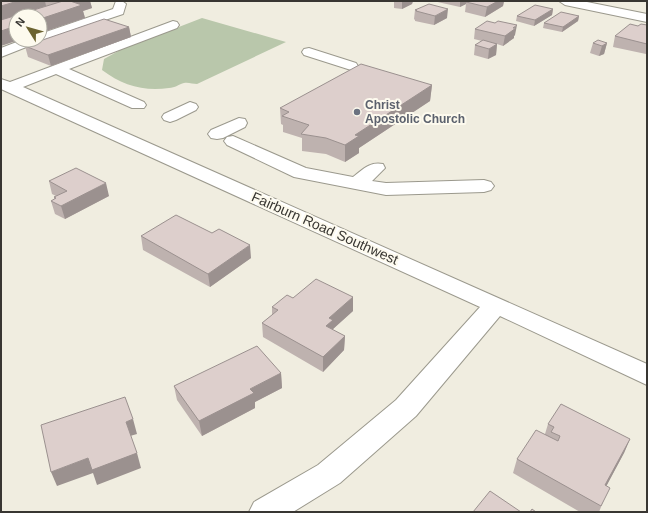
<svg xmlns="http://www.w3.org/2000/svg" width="648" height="513" font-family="Helvetica,sans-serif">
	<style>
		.green { fill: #b9c7ab }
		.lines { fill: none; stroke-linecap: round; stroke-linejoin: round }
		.minor-casing { stroke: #9b998d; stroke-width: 2 }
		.minor { fill: #fff; fill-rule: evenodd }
		.wall { fill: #beb2af }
		.shaded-wall { fill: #9b918f }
		.building { fill: #ddcfcc; stroke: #9b918f }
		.worship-dot { fill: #6b7280; stroke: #fdfaee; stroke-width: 1.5 }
		.labels { text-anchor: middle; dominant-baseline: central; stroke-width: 4; stroke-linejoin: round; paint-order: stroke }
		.far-worship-label { font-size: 12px; font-weight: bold; fill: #5b616d; stroke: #fdfaee; text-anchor: start }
		.street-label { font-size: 14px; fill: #383632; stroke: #fdfaee }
	</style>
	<rect width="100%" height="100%" fill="#f0ede0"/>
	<!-- green -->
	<path class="green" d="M202 18 286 42 197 84C193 84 188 82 184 83 179 84 175 88 169 88 144 92 122 85 102 70L104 59 122 49Z"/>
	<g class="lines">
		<!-- minor casing -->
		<g class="minor-casing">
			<path id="minor" d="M116 1H122L126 4 123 14 39 42 1 57V48L22 40H40V34L113 9Z
				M559 1H582L647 14V22L565 5Z
				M173 21 177 22 179 25 177 28 69 69 144 102 146 105 144 108H132L56 74 23 87 647 364V385L500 316 416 416 340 483 293 512H249L254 502 318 465 396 400 480 307 1 89V79L10 82Z
				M309 48 356 63 358 66 356 69 351 70 304 55 302 52 304 49Z
				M190 102 196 104 198 107 196 110 176 120 170 122 164 120 162 117 164 114Z
				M239 118 245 119 247 123 245 127 223 138 217 139 211 138 208 134 211 130Z
				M233 136 306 168 353 177C362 170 370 161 383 164L385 168 372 181 386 183 484 180 491 182 494 186 491 190 484 192 386 195 294 177 227 145 224 141 227 137Z"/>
		</g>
		<!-- minor -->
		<use href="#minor" class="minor"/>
	</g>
	<!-- wall -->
	<path class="wall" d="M1 1H90L92 8 83 11 85 18 40 33V16L1 46Z
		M394 1H413L412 4 402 9 394 8Z
		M433 1H504L503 6 485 17 465 12 466 4 460 7Z
		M553 9 552 15 534 26 516 21 517 16Z
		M415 10 447 18 434 25 415 21V20L414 19Z
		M579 16 578 21 562 32 543 28 544 23Z
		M495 23 515 35 514 36V38L503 46 497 44 496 55 488 59 474 55 475 45 482 41 474 39 475 29Z
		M647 25V54H646L613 47 615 36Z
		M129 27 131 37 51 66 28 57 25 46Z
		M593 43H607L604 54 599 56 590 53Z
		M432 85 430 101 359 148V153L345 162 326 154 302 151V138L283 132V125L281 124 280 108Z
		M49 181 109 196 65 219 55 214 51 201 54 199V197L56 196 52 194Z
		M141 236 251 258 210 287 143 250Z
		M353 297V311L333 329V330L345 336 344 350 323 372 263 337 262 323 272 315V307Z
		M281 373 282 388 255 402V408L202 436 177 400 174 386Z
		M548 424 630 439 624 453 606 486 603 502 599 512H580L513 473 517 459 545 434Z"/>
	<!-- shaded-wall -->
	<path class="shaded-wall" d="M18 1H45L46 6 1 20V6Z
		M71 1H90L92 8 83 11 85 18 40 33V19Z
		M402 1H413L412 4 402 9Z
		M460 1H470L466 2V4L460 7Z
		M498 1H504L503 6 485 17 487 7Z
		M448 9 447 18 434 25 435 16Z
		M553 9 552 15 534 26 535 20Z
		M579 16 578 21 562 32 563 27Z
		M517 25 515 35 514 36V38L503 46 505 36Z
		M16 26V40H19L1 46V31Z
		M129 27 131 37 51 66 48 55Z
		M607 43 604 54 599 56 602 46Z
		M497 44 496 55 488 59 489 49Z
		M432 85 430 101 359 148V153L345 162V145L355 135Z
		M106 183 109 196 65 219 61 206Z
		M250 245 251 258 210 287 208 274Z
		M353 297V311L333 329V334L326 326 329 318Z
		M345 336 344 350 323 372V357Z
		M281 373 282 388 255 402V408L202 436 199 421 250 389Z
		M133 419 137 434 130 436 126 422Z
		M630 439 624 453 599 500 605 485Z
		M137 453 141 468 97 485 93 473 57 486 51 472 88 458Z"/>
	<!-- building -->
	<path class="building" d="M1 1H18L1 6Z
		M63 1H71H70L82 5 40 19V16H16V26L1 31V20Z
		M469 1H498L487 7 466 2Z
		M429 4 448 9 435 16 416 11 417 10H415Z
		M535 5 553 9 535 20 517 16Z
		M561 12 579 16 563 27 544 23Z
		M104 19 129 27 48 55 25 46Z
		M487 21 495 23 498 21 517 25 513 28H516L505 36 475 29Z
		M630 24 638 26 641 24 647 25V44L615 36Z
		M483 40 497 44 489 49 475 45Z
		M598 40 607 43 602 46 593 43Z
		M361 64 432 85 355 135 359 136 345 145 326 138 301 134 309 125 282 116 289 112 280 108Z
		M76 168 106 183 61 206 51 201 56 198 54 197 67 191 49 181Z
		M176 215 212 233 219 229 250 245 208 274 141 236Z
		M316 279 353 297 329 318 333 320 326 326 345 336 323 357 262 323 278 310 272 307 287 295 293 298Z
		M257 346 281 373 250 389 254 393 199 421 174 386Z
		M125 397 133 419 126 422 137 453 92 470 88 458 51 472 41 425Z
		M561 404 630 439 605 485 610 488 601 506 517 459 536 430 558 441 560 436 551 432 554 427 548 424Z
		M490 491 521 512H473Z
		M532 509 536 512H530Z"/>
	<!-- markers -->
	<circle class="worship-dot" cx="357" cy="112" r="4"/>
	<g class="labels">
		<!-- far-worship labels -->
		<g class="far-worship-label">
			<text x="365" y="105">Christ<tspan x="365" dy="14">Apostolic Church</tspan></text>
		</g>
		<!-- street labels -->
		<g class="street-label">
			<text transform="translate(325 228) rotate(24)">Fairburn Road Southwest</text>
		</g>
	</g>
	<!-- border -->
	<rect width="648" height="513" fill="none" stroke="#383632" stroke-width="4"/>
	<!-- north arrow -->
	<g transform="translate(28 28) rotate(307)"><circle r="19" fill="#fdfaee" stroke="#aeaca3"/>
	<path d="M0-3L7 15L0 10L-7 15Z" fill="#6c6330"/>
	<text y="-6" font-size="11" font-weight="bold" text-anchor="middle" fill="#383632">N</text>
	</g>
</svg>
